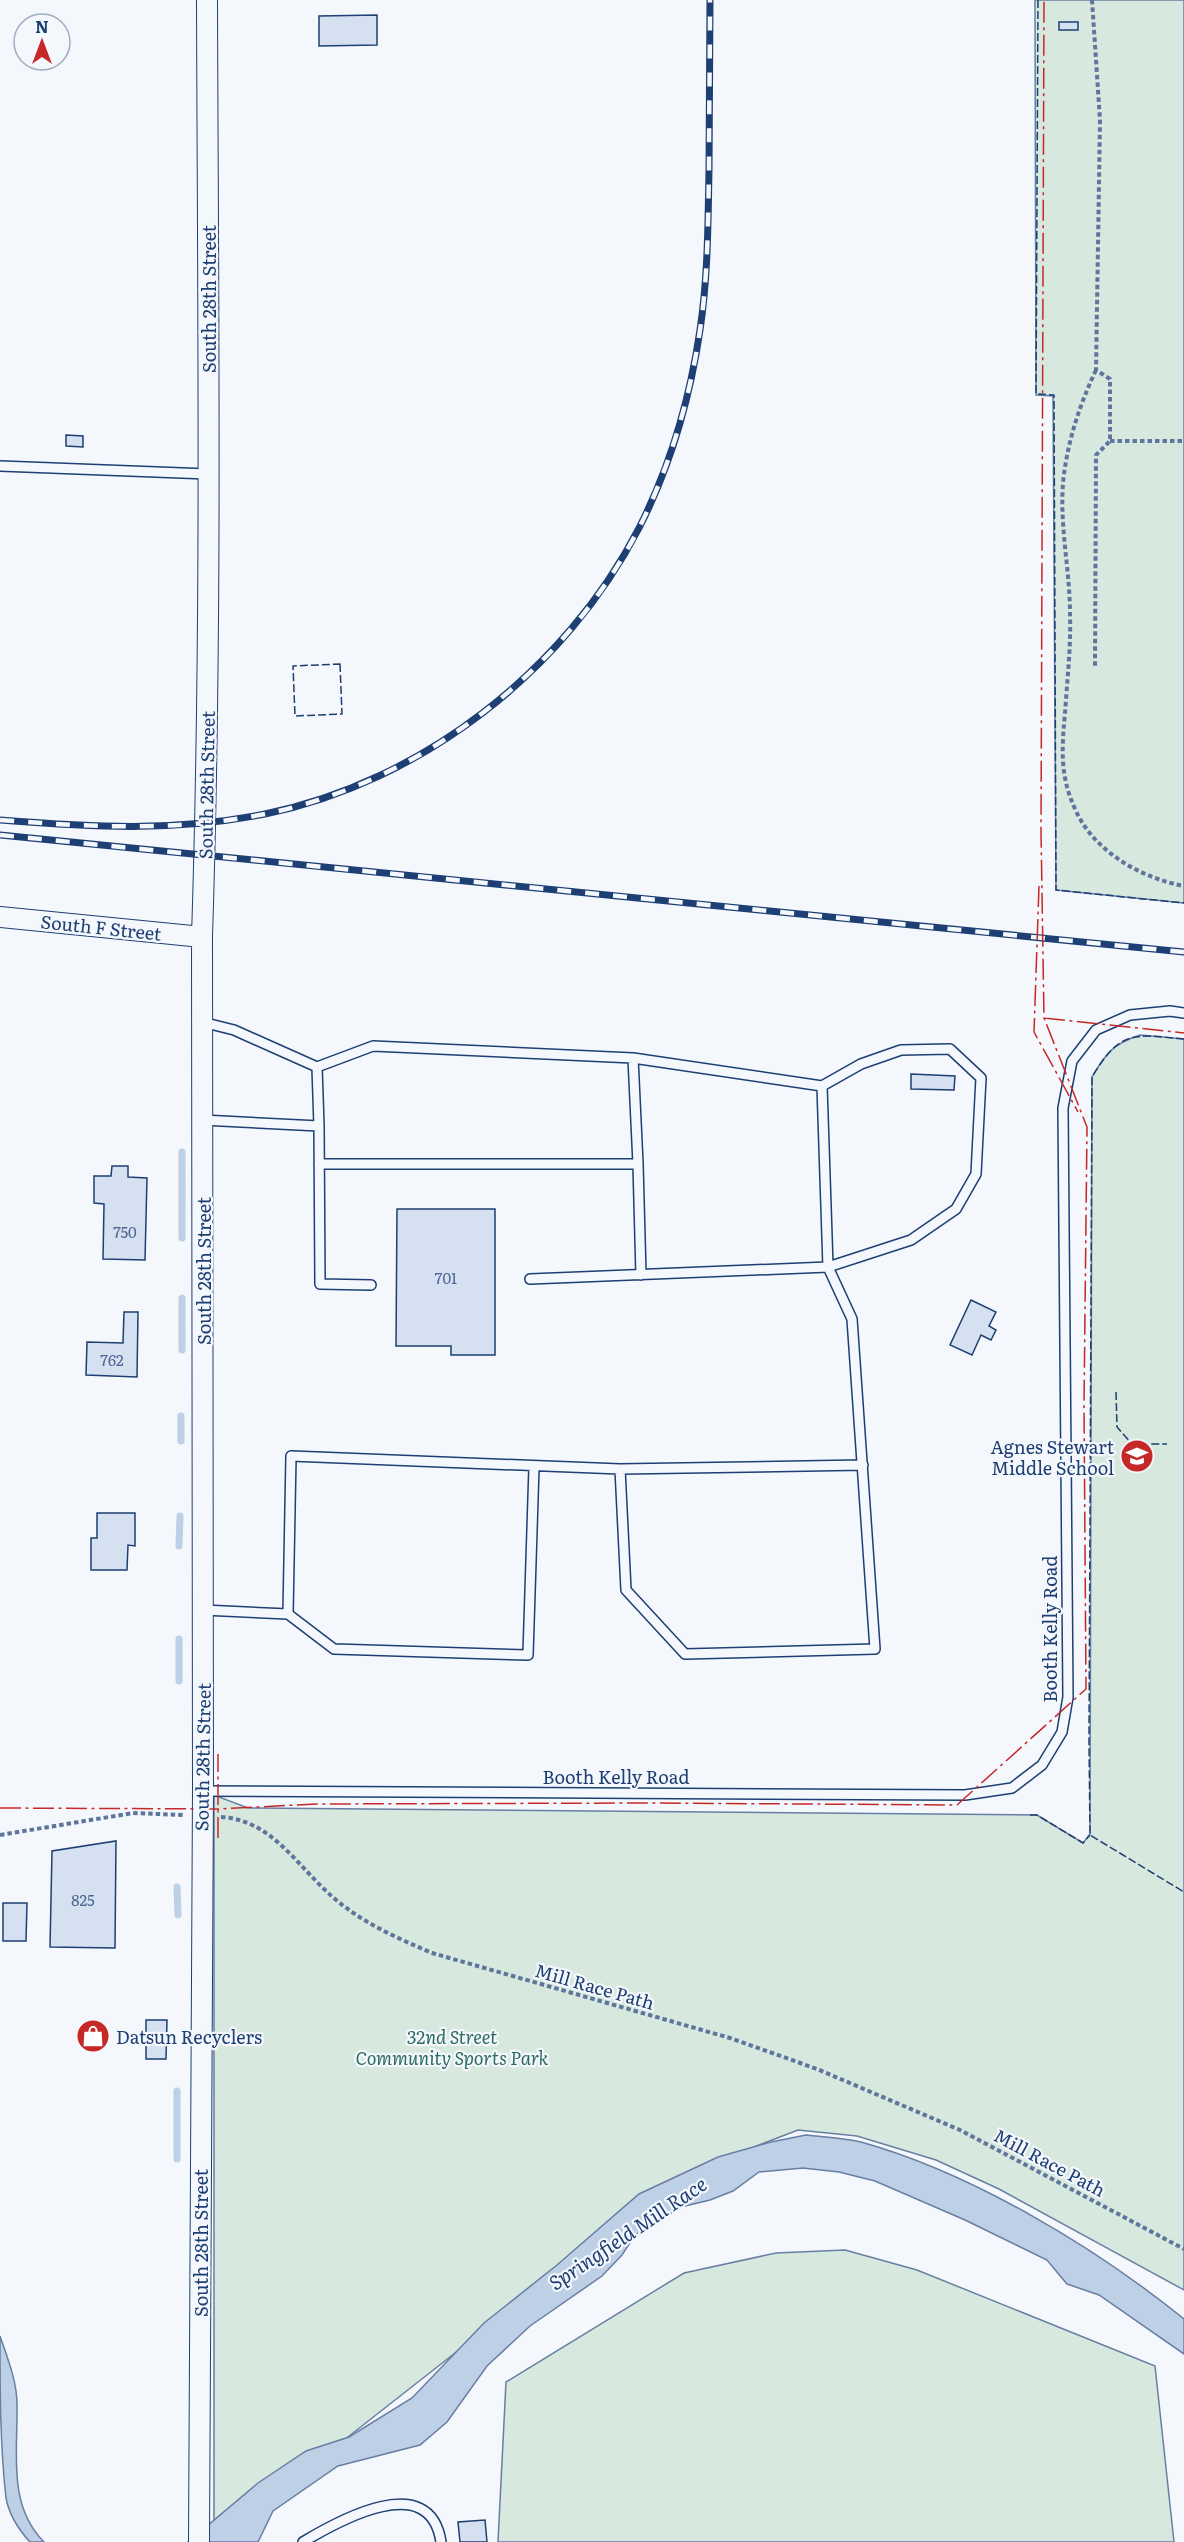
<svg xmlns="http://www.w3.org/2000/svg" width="1184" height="2542" font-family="Literata,serif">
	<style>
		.green { fill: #d7e8df; stroke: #687fa3; stroke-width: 1.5 }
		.water { fill: #bed0e5; stroke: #687fa3; stroke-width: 1.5 }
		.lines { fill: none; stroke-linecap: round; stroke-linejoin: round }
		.stream { stroke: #bed0e5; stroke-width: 7 }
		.building { fill: #d5e0f0; stroke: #1d3f73; stroke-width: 1.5 }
		.service-casing { stroke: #1d3f73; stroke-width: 12 }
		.minor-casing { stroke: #1d3f73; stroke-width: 22 }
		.path { stroke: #5e769c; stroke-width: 4; stroke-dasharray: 4.5 3; stroke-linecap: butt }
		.service { stroke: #f4f7fb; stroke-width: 9 }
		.minor { stroke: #f4f7fb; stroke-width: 20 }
		.rail-casing { stroke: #1d3f73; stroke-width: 7 }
		.rail { stroke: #f4f7fb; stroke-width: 4.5; stroke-dasharray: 14; stroke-linecap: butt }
		.fence { stroke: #1d3f73; stroke-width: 1.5; stroke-dasharray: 8 3; stroke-linecap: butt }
		.power { stroke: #c62828; stroke-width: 1.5; stroke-dasharray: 21 4.5 3 4.5; stroke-linecap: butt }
		.labels { text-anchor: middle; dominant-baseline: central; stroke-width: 4.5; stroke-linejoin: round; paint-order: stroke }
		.number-label { font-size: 15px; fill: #4b6792 }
		.street-label { font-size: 18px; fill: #1d3f73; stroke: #f4f7fb }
		.poi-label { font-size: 18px; fill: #1d3f73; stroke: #f4f7fb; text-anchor: end }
		.park-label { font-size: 18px; font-style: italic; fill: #2c6c60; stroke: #f4f7fb }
		.water-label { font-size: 20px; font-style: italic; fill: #1d3f73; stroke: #f4f7fb }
	</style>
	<rect width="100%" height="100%" fill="#f4f7fb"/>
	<!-- green -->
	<path class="green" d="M1035 0H1184V903L1056 890 1053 396 1036 395Z
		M1140 1035 1184 1039V2290L999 2189 936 2160 857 2136 798 2130 741 2152 642 2198 455 2353 214 2542V1795L248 1808 1037 1815 1083 1843 1090 1834 1092 1077C1106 1053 1113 1044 1140 1035Z
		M845 2250 917 2270 1155 2366 1174 2542H498L506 2382 684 2273 776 2253Z"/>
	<!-- water -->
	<path class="water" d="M806 2135C824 2137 844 2138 861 2142 972 2173 1095 2247 1184 2319V2354L1099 2295 1067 2284 1047 2260 965 2220 875 2181 839 2172 803 2168 759 2172 733 2191 710 2200 681 2207 635 2235 622 2255 602 2276 530 2326 487 2366 447 2422 420 2445 338 2466 273 2511 258 2542H188L258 2483 306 2451 349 2437 412 2398 484 2323 557 2265 639 2194 718 2157 771 2142Z
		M0 2336C7 2357 17 2381 17 2404 18 2451 7 2505 44 2542H30C19 2530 9 2514 6 2498 0 2445 0 2389 0 2336Z"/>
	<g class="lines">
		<!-- stream -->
		<path class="stream" d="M182 1152V1238
			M182 1298V1350
			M181 1416V1441
			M179 1546 180 1516
			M179 1639V1681
			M177 1887 178 1915
			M177 2091V2159"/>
	</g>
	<!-- building -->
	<path class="building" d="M377 15V45L319 46V16Z
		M1059 22H1078V30H1059Z
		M66 435 83 436V447L66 446Z
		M911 1074 955 1076 954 1090 911 1089Z
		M112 1166H128V1177L147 1178 145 1260 103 1259 104 1204 94 1203V1176H111Z
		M397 1209H495V1355H451V1346H396Z
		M971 1300 996 1312 989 1326 996 1330 991 1340 981 1335 972 1355 950 1345Z
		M124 1312H138L137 1377 86 1375 87 1342 123 1343Z
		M97 1513H135V1546L128 1545 127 1570H91V1538H97Z
		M116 1841 115 1948 50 1947 52 1851Z
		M3 1903H27L26 1941H3Z
		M146 2020H167L166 2059H146Z
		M485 2520 487 2542H460L458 2522Z"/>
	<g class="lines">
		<!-- service casing -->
		<g class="service-casing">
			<path id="service" d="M0 466 208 474
				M202 1022 234 1030 317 1067 373 1046 633 1058 822 1086 828 1267 530 1279
				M317 1067 319 1126
				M822 1086 861 1064 901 1050 950 1049 981 1078 976 1174 956 1209 911 1240 828 1267 852 1319 875 1649 685 1654 626 1590 620 1469 863 1465
				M202 1120 319 1126 320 1284 371 1285
				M319 1164H638L633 1058
				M638 1164 641 1275
				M534 1467 528 1655 334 1649 288 1614 291 1456 620 1469
				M203 1610 288 1614
				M203 1791 965 1795 1012 1788 1042 1765 1062 1732 1068 1697 1063 1108 1072 1061 1096 1030 1130 1015 1170 1011 1184 1013
				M303 2542C338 2521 430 2469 441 2542"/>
		</g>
		<!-- minor casing -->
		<g class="minor-casing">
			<path id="minor" d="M0 917 202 937
				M199 2542 203 1791 202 937C212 625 208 312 207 0"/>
		</g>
		<!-- path -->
		<path class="path" d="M1092 0 1100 120 1096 370 1110 379V441L1096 455 1095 667
			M1096 370C1080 404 1069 437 1064 474 1058 521 1070 567 1070 614 1071 643 1068 671 1066 700 1063 742 1057 771 1076 811 1095 852 1141 878 1184 886
			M1110 441H1184
			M221 1817C273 1820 298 1868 335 1899 363 1923 397 1938 432 1953L730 2038 817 2069 960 2130 1184 2249
			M0 1835 133 1813 183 1815"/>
		<!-- service -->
		<use href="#service" class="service"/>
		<!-- minor -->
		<use href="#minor" class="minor"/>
		<!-- rail casing -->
		<g class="rail-casing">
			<path id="rail" d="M0 820C91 827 174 832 265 814 422 782 566 670 639 528 670 467 690 398 700 330 708 277 708 223 709 169 709 112 710 56 710 0
				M0 835 1184 952"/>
		</g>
		<!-- rail -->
		<use href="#rail" class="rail"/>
		<!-- fence -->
		<path class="fence" d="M1038 0 1036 394 1054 395 1056 890 1184 903
			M340 664 342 714 295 716 293 666Z
			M1184 1039C1133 1034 1120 1030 1092 1077L1089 1741 1090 1835 1184 1892
			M1116 1392 1117 1427 1132 1444H1167
			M1030 1815H1037L1083 1843 1090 1835"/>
		<!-- power -->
		<path class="power" d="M1039 886 1034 1032 1078 1112
			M1044 1018 1184 1033
			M0 1808 218 1809 316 1804 647 1803 957 1805 1086 1689 1084 1405 1087 1127 1044 1018 1041 831 1044 0
			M218 1838V1754"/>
	</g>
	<!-- icons -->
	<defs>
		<g id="school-disc" transform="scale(1.725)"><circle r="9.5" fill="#c62828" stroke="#f4f7fb"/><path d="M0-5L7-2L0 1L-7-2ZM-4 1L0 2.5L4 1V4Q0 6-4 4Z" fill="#fff"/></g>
		<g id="shop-disc" transform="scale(1.725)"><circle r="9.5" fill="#c62828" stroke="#f4f7fb"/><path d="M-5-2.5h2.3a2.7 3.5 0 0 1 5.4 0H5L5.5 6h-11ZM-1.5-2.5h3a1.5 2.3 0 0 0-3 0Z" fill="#fff"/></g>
	</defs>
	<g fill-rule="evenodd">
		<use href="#school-disc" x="1137" y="1456"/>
		<use href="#shop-disc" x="93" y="2036"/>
	</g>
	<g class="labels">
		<!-- number labels -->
		<g class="number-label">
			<text x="125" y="1231">750</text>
			<text x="446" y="1277">701</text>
			<text x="112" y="1359">762</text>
			<text x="83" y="1899">825</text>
		</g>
		<!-- street labels -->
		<g class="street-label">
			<text transform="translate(208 299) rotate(-90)">South 28th Street</text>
			<text transform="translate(206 785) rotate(-89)">South 28th Street</text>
			<text transform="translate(101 927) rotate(6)">South F Street</text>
			<text transform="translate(203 1271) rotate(-90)">South 28th Street</text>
			<text transform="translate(1049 1629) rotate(-90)">Booth Kelly Road</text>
			<text transform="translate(202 1757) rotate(-89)">South 28th Street</text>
			<text x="616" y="1776">Booth Kelly Road</text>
			<text transform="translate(595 1986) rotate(16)">Mill Race Path</text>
			<text transform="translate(1050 2162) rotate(28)">Mill Race Path</text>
			<text transform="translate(200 2243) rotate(-90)">South 28th Street</text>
		</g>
		<!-- poi labels -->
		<g class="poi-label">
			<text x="1114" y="1446">Agnes Stewart<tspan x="1114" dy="21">Middle School</tspan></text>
			<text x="116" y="2036" text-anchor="start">Datsun Recyclers</text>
		</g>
		<!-- park labels -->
		<g class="park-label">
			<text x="452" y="2036">32nd Street<tspan x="452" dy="21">Community Sports Park</tspan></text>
		</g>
		<!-- water labels -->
		<g class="water-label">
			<text transform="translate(627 2232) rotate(-34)">Springfield Mill Race</text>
		</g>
	</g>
	<!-- north arrow -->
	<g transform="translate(42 42)"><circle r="28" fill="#f4f7fb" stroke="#9eadc5" stroke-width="1.5"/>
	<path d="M0-4.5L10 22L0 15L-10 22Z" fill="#c62828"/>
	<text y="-9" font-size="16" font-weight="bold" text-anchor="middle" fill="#1d3f73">N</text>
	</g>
</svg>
